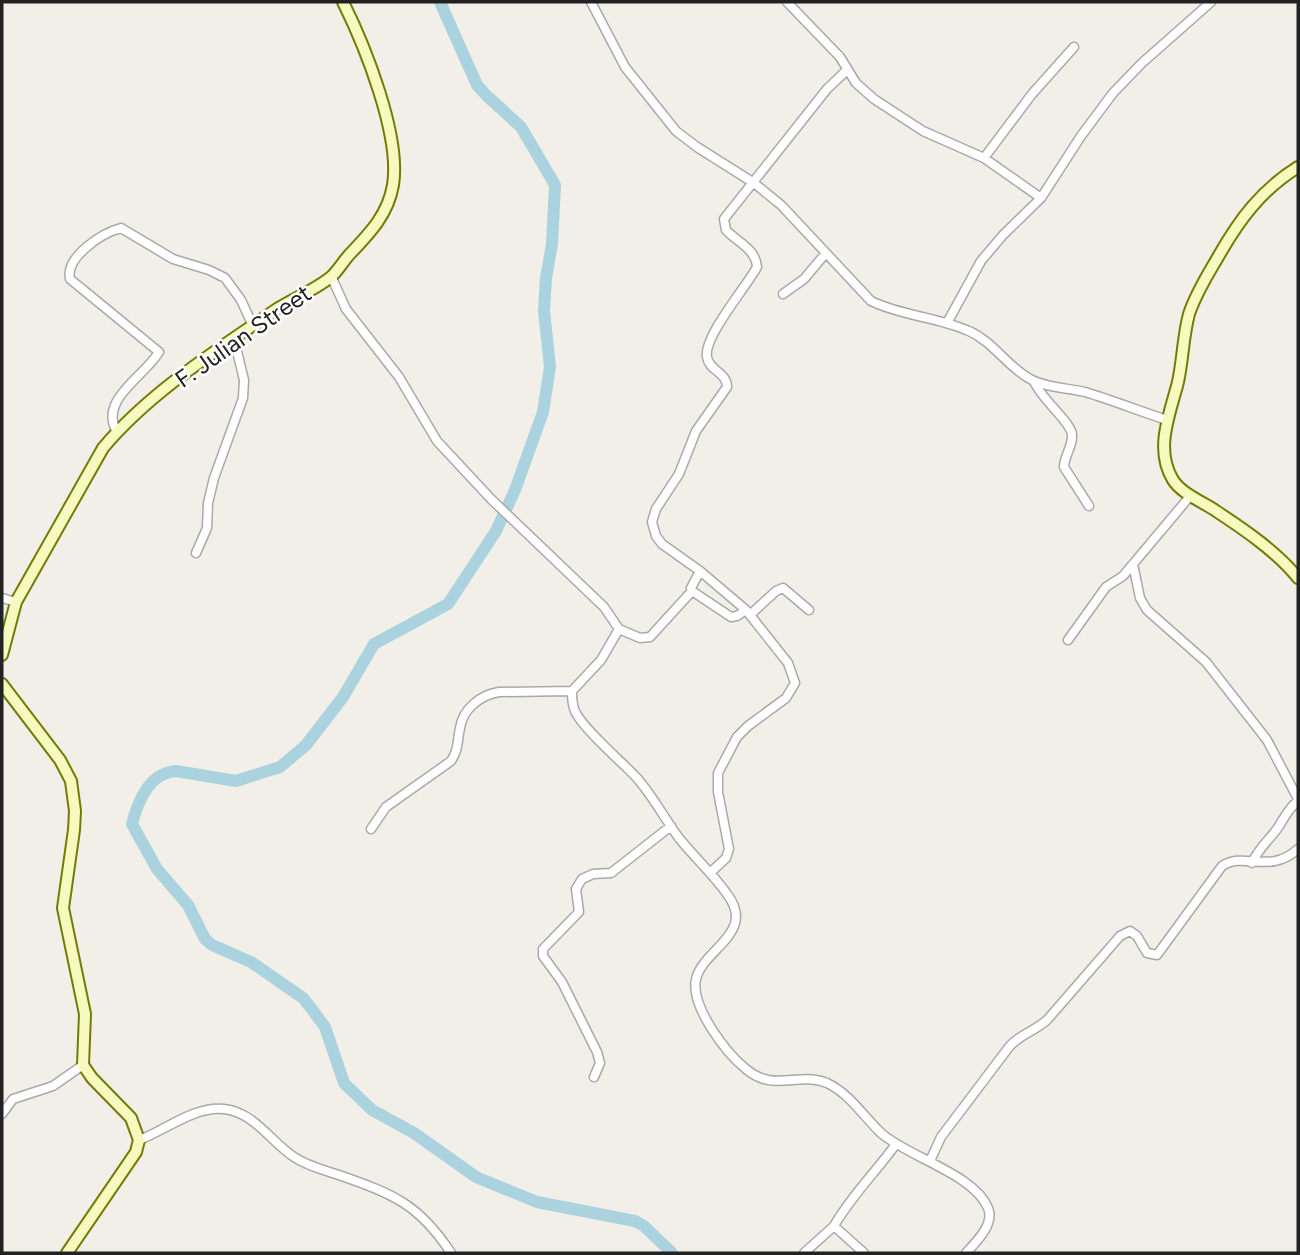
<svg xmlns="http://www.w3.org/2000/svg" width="1300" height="1255" font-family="Figtree,sans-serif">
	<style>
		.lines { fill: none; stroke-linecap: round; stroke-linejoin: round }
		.river { stroke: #aad3df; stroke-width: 12 }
		.street-casing { stroke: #a9a9a9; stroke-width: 11 }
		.secondary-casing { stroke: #707d05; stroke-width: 14 }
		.street { stroke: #fff; stroke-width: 8 }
		.secondary { stroke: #f7fabf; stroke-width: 10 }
		.labels { text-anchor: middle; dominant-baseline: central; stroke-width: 5; stroke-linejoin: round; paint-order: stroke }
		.street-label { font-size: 24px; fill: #222; stroke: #fff }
	</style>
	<rect width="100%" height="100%" fill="#f2efe9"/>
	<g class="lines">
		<!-- river -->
		<path class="river" d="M440 2 477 85 486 95 521 127 555 185 552 244 546 278 544 311 550 367 543 412 515 490 496 531 448 604 374 644 343 697 306 745 280 767 236 781 176 771C149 773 138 801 132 824L157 869 188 905 205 939 212 945 251 962 303 998 311 1008 325 1027 344 1083 372 1110 414 1133 476 1177 537 1202 635 1221 644 1226 672 1253"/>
		<!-- street casing -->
		<g class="street-casing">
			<path id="street" d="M591 2 625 67 676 131 697 147 754 183 781 205 871 301C902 316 937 317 969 331 994 342 1008 368 1032 380 1048 388 1068 388 1085 392 1112 400 1139 411 1167 420
				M787 2 840 57 856 83 874 99 923 131 984 158 1041 198
				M984 158 1032 94 1074 47
				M331 276 346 309 399 377 437 441 491 499 604 607 619 629 601 660 572 691C572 697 572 705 575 711 582 728 622 762 636 777 653 796 664 818 679 838 694 857 713 874 727 894 757 933 703 949 696 979 690 1006 726 1053 746 1069 774 1093 798 1071 827 1083 850 1094 863 1116 881 1133 908 1157 974 1174 988 1208 995 1224 976 1242 966 1253
				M783 294 804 279 826 253
				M947 323 981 261 1003 235 1041 198 1081 136 1113 93 1142 63 1211 2
				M1034 381C1040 398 1072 423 1072 435 1073 446 1064 456 1064 467L1089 506
				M117 432C98 400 144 377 159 352L70 279C65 257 102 233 121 228L173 259 209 270 225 278 241 300 253 326
				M196 553 207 528 208 503 214 478 243 398 244 380 234 339
				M1133 564 1140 598 1147 610 1206 662 1267 740 1298 799
				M692 591 691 588 700 571
				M2 598 16 602
				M746 610 700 571 662 544 656 536 652 522 656 509 679 474 696 431 727 387C727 372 709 371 707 357 703 337 747 286 757 267 756 249 737 242 726 230L724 219 827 89 847 70
				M751 614 776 591 783 588 809 610
				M619 629 640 638 650 637 692 591 731 617 737 616 746 610 788 663 795 683 786 698 748 726 737 737 718 773V792L729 849 726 858 710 873
				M1068 640 1106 587 1123 576 1191 495
				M371 829 386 807 451 761C459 749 457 741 460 728 463 709 480 695 499 692L572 691
				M1252 863C1258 849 1268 841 1277 829 1284 819 1288 808 1298 801
				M594 1077 600 1063 597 1052 562 982 543 956V949L579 912 576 889 582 879 593 874 611 873 671 826
				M2 1114 13 1099 53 1086 83 1065
				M139 1140C166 1130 194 1106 224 1109 254 1112 271 1142 294 1157 307 1166 324 1170 339 1175 393 1194 419 1204 451 1253
				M930 1161 941 1137 1009 1047C1020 1034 1035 1031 1047 1020L1120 936 1130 931 1137 936 1147 953 1157 955 1222 866C1245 851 1269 875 1298 849
				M804 1253 834 1226
				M864 1253 834 1226C851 1196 876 1172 896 1144"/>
		</g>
		<!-- secondary casing -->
		<g class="secondary-casing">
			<path id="secondary" d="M1298 167C1261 190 1239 220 1218 257 1207 276 1196 293 1189 314 1183 336 1183 359 1178 382 1170 414 1154 449 1173 480 1182 494 1203 502 1216 511 1245 530 1277 552 1298 578
				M2 655 16 602 103 448C150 392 217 350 277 309 294 298 317 289 332 276 338 270 343 262 349 255 369 234 388 215 393 185 401 136 365 46 343 2
				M2 684 60 760 71 781 75 811 74 830 63 908 85 1014 83 1065 92 1078 131 1118 139 1140 136 1152 67 1253"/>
		</g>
		<!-- street -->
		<use href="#street" class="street"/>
		<!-- secondary -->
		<use href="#secondary" class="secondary"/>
	</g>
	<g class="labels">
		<!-- street labels -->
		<g class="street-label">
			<text transform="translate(243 336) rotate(-35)">F. Julian Street</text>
		</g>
	</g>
	<!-- border -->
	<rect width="1300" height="1255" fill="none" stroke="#222222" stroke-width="7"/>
</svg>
